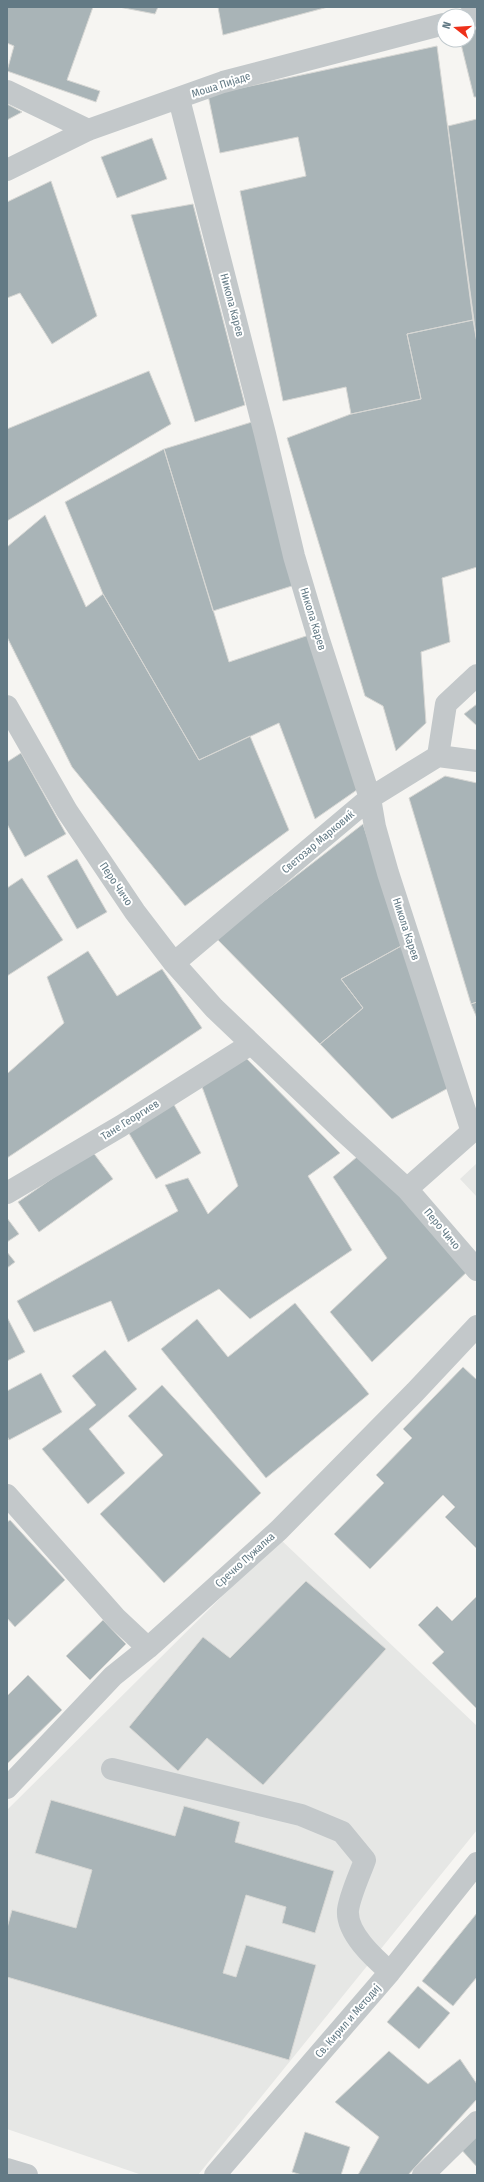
<svg xmlns="http://www.w3.org/2000/svg" width="484" height="2182" font-family="'Fira Sans Condensed',sans-serif">
	<style>
		.built { fill: #e6e7e5 }
		.building { fill: #a9b4b7; stroke: #d7d7d4 }
		.lines { fill: none; stroke-linecap: round; stroke-linejoin: round }
		.minor { stroke: #c3c8ca; stroke-width: 22 }
		.labels { text-anchor: middle; dominant-baseline: central; stroke-width: 4; stroke-linejoin: round; paint-order: stroke }
		.street-label { font-size: 11px; fill: #637a85; stroke: #fff }
	</style>
	<rect width="100%" height="100%" fill="#f6f5f2"/>
	<!-- built -->
	<path class="built" d="M477 1163V1197L460 1179Z
		M280 1539 477 1726V1830L198 2175H142L7 2129V1810Z"/>
	<!-- building -->
	<path class="building" d="M7 7H93L67 80 100 91 96 102 7 71 14 46 7 43Z
		M119 7H158L155 14Z
		M218 7H328L223 35Z
		M477 29V97H474L460 40H468V31Z
		M437 46 473 320 407 334 421 399 351 414 346 387 283 401 240 191 306 176 298 137 220 153 208 95Z
		M7 104 22 112 7 120Z
		M477 119V343L448 126Z
		M152 138 167 179 117 198 101 157Z
		M51 181 97 316 52 344 20 293 7 298V202Z
		M193 204 245 405 195 422 131 215Z
		M473 320 477 343V567L442 578 450 642 421 652 426 723 396 751 383 706 365 696 287 438 351 414 421 399 407 334Z
		M149 371 171 424 7 521V429Z
		M252 422 295 585 213 611 164 449Z
		M164 449 229 662 309 635 361 787 315 819 279 723 199 760 103 594 65 502Z
		M45 515 86 607 103 594 199 760 250 736 289 830 185 906 72 767 7 637V547Z
		M477 704V726L464 714Z
		M21 753 66 834 25 857 7 824V762Z
		M445 776 477 783V1002L471 1004 409 798Z
		M363 824 403 945 341 979 363 1008 320 1044 216 938Z
		M77 859 107 912 77 929 47 876Z
		M22 878 63 940 7 976V888Z
		M403 945 450 1087 392 1119 320 1044 363 1008 341 979Z
		M88 951 117 996 162 969 202 1028 7 1158V1070L8 1073 64 1023 47 977Z
		M477 1002V1018L471 1004Z
		M244 1056 340 1153 308 1176 352 1250 250 1319 219 1289 128 1342 111 1301 34 1332 17 1301 178 1211 165 1185 188 1178 208 1214 238 1186 201 1084Z
		M173 1103 201 1153 156 1179 127 1130Z
		M92 1151 113 1179 39 1232 18 1202Z
		M357 1157 408 1195 470 1269 372 1362 330 1312 387 1258 333 1177Z
		M7 1218 19 1234 7 1242Z
		M7 1252 15 1262 7 1268Z
		M295 1303 369 1394 266 1478 161 1349 197 1319 228 1357Z
		M7 1317 25 1352 7 1361Z
		M105 1350 137 1389 89 1429 125 1473 88 1504 42 1449 96 1405 72 1376Z
		M463 1367 477 1380V1549L445 1517 455 1507 443 1495 370 1569 334 1534 384 1483 376 1475 412 1438 403 1429Z
		M41 1373 62 1412 9 1440 7 1436V1391Z
		M162 1385 261 1493 164 1583 100 1514 163 1455 128 1416Z
		M10 1520 65 1580 15 1627 7 1618V1522Z
		M306 1581 386 1649 263 1785 207 1738 178 1771 129 1727 203 1637 230 1658Z
		M477 1596V1709L432 1663 444 1652 418 1625 437 1606 452 1621Z
		M103 1620 126 1644 90 1680 66 1656Z
		M28 1675 62 1710 7 1764V1696Z
		M51 1800 175 1836 184 1806 240 1822 235 1842 334 1871 315 1933 282 1923 286 1907 246 1895 223 1973 236 1977 246 1945 316 1965 289 2060 7 1977V1928L12 1910 76 1928 92 1870 35 1853Z
		M477 1913V1977L453 2006 422 1981Z
		M418 1986 450 2013 419 2049 387 2022Z
		M389 2051 428 2084 460 2059 477 2084V2099L408 2175H358L379 2137 335 2102Z
		M477 2130V2167L459 2147Z
		M305 2132 350 2147 341 2175H302L292 2172Z"/>
	<g class="lines">
		<!-- minor -->
		<path class="minor" d="M468 17 477 15
			M7 91 88 130
			M179 99 265 434 294 556 318 637 370 798 375 827 388 873 472 1132
			M7 170 88 130 223 82 444 24
			M7 706 67 811 135 912 174 963 214 1008 341 1129 407 1189 477 1270
			M438 756 446 704 477 675
			M174 963 370 798 438 756 477 761
			M407 1189 477 1127
			M7 1193 121 1126 251 1044
			M7 1495 116 1618 148 1648
			M112 1769 301 1815 342 1832 365 1860C360 1874 350 1895 348 1910 346 1933 374 1958 390 1972
			M7 1788 113 1676 148 1648 279 1530 415 1392 477 1326
			M7 2169 27 2175
			M215 2175 390 1972 477 1863
			M423 2175 477 2122"/>
	</g>
	<g class="labels">
		<!-- street labels -->
		<g class="street-label">
			<text transform="translate(221 85) rotate(-18)">Моша Пијаде</text>
			<text transform="translate(232 305) rotate(75)">Никола Карев</text>
			<text transform="translate(313 619) rotate(73)">Никола Карев</text>
			<text transform="translate(318 842) rotate(-40)">Светозар Марковиќ</text>
			<text transform="translate(116 884) rotate(56)">Перо Чичо</text>
			<text transform="translate(406 929) rotate(72)">Никола Карев</text>
			<text transform="translate(130 1120) rotate(-32)">Тане Георгиев</text>
			<text transform="translate(442 1229) rotate(50)">Перо Чичо</text>
			<text transform="translate(245 1560) rotate(-42)">Сречко Пужалка</text>
			<text transform="translate(348 2021) rotate(-49)">Св. Кирил и Методиј</text>
		</g>
	</g>
	<!-- border -->
	<rect width="484" height="2182" fill="none" stroke="#637a85" stroke-width="16"/>
	<!-- north arrow -->
	<g transform="translate(456 28) rotate(287)"><circle r="19" fill="#ffffff" stroke="#c1cace"/>
	<path d="M0-3L7 15L0 10L-7 15Z" fill="#ee301a"/>
	<text y="-6" font-size="11" font-weight="bold" text-anchor="middle" fill="#637a85">N</text>
	</g>
</svg>
